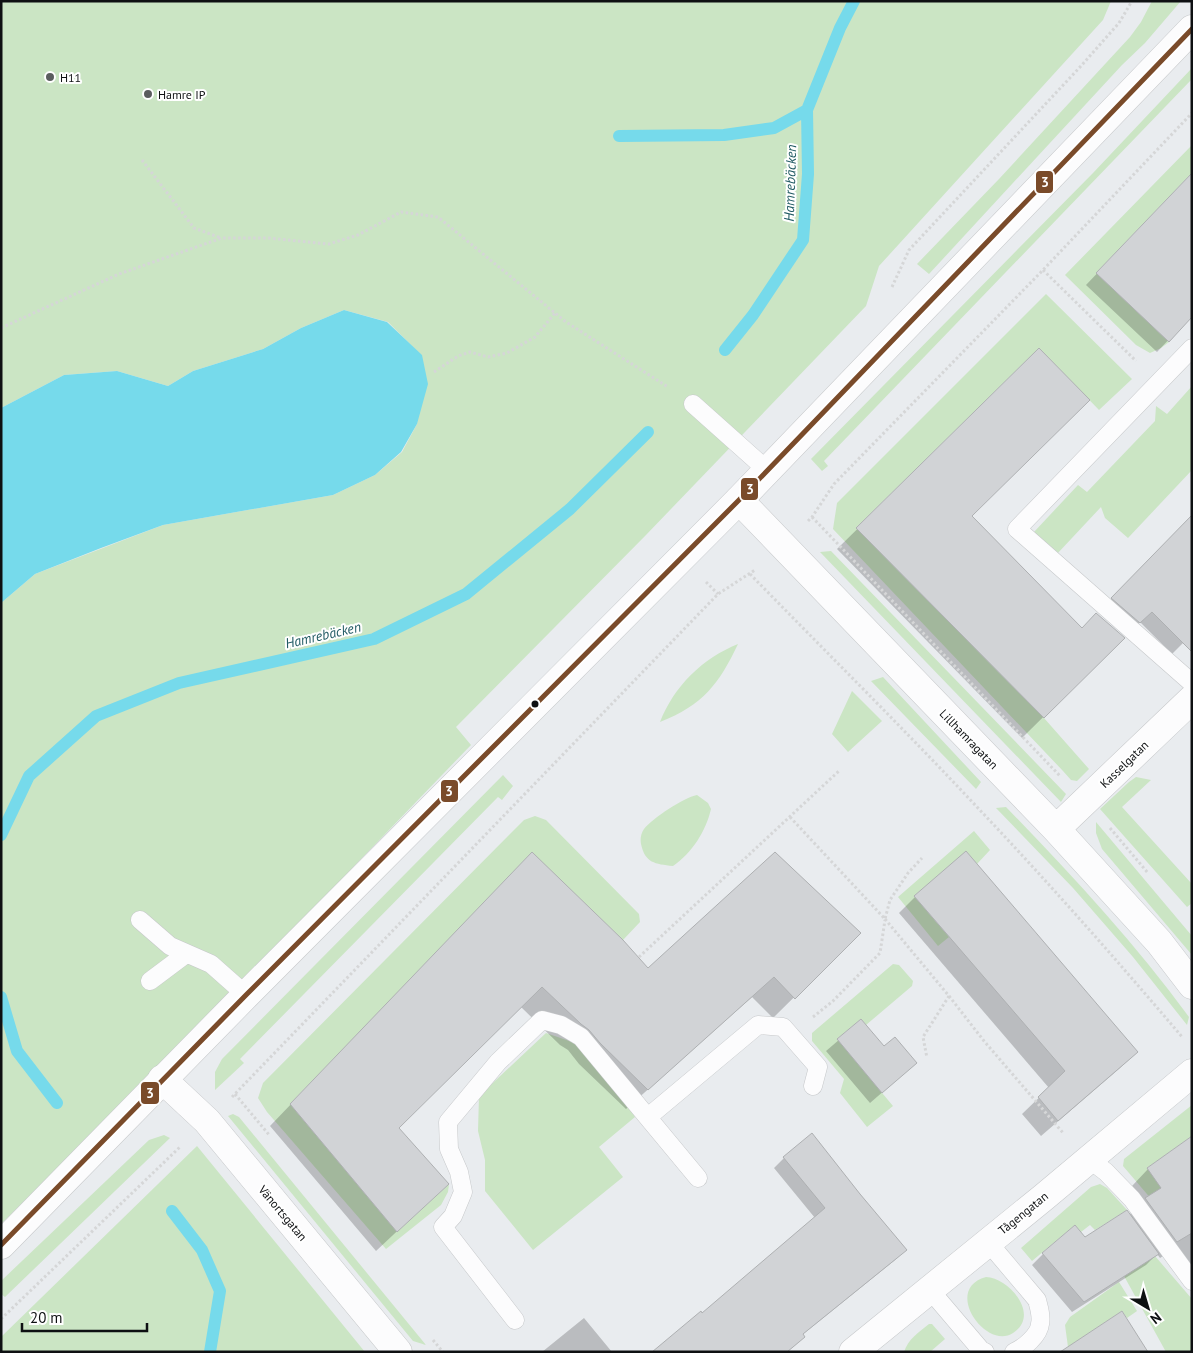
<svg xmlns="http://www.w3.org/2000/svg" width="1193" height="1353" font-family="'PT Sans',sans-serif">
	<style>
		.green { fill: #cbe5c4 }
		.water { fill: #76daeb }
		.shadow { fill: #0003 }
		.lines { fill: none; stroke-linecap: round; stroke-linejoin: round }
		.stream { stroke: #76daeb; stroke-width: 12 }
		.building { fill: #d1d3d6; stroke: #aeb0b2 }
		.lane-casing { stroke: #c6c8ca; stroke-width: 19 }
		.street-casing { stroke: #c6c8ca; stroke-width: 29 }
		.secondary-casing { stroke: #c6c8ca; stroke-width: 29 }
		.path { stroke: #d5d6d7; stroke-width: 3; stroke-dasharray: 2.5 2.5; stroke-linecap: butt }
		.lane { stroke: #fcfcfd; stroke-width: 18 }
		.street { stroke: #fcfcfd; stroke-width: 28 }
		.secondary { stroke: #fcfcfd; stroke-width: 28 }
		.bus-1-casing { stroke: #fff; stroke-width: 9 }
		.bus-1 { stroke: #7a4b2a; stroke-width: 5 }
		.poi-dot { fill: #5b5d5f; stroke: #fff; stroke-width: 2 }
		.bus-dot { fill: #0e1012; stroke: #fff; stroke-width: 2 }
		.labels { text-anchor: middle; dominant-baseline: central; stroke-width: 4; stroke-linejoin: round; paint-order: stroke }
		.poi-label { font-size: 12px; fill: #0e1012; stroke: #fff; text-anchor: start }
		.street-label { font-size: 12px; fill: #0e1012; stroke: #fff }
		.water-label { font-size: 14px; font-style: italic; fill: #205a63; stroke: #fff }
		.line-badge { stroke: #fff; stroke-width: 2 }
		.badge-label { font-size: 14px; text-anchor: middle; font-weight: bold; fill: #fff }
	</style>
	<rect width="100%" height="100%" fill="#e9ecef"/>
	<!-- green -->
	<path class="green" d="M1 1H1111L1103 20 879 266 866 306 646 535 456 727 471 745 141 1087 1 1224V603L35 574 163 525 333 495 375 475 402 452 417 424 421 355 388 322 344 310 301 328 263 349 193 371 168 386 117 371 64 375 1 408Z
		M1152 1H1181L1145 43 1122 65 929 274 917 264 999 179 1130 37 1141 22Z
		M1192 68V79L824 461 828 466 822 471 811 459 1093 173Z
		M1192 145V173L1096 273 1169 342 1161 348 1150 353 1136 345 1065 275Z
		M1046 294 1132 379 1099 410 1039 348 856 528 1044 718 1089 769 1077 781 1071 780 1063 771 833 529 837 503Z
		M1192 386V470L1128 538 1105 518 1101 507 1057 554 1034 532 1078 485 1087 492 1155 421 1156 406 1167 414Z
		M831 551 1066 794 1061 802 820 552Z
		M738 644C719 684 703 705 660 722 674 686 703 658 738 644Z
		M883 677 981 782 976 789 871 681Z
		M852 691 882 721 848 752 832 734Z
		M503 775 513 786 502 800 498 797 240 1059 244 1063 215 1090V1072L222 1059Z
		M1136 777 1151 780 1122 807 1192 884V903L1187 907 1100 809 1129 782Z
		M697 795 708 803 711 809C706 831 692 853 673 866 655 864 645 863 641 844 640 839 641 833 644 829 653 818 683 798 697 795Z
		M1006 807C1070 873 1134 942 1189 1017L1187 1025 1133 957 1073 888 996 808Z
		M535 816 546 820 639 914 640 922 623 940 532 853 290 1104 397 1232 449 1184 448 1192 441 1205 386 1249 267 1112 258 1098 263 1083 524 820Z
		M1096 822 1192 936V955L1102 849 1096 833Z
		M974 831 990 850 977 864 966 852 914 896 949 937 938 946 898 897Z
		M893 964 899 965 913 981 912 986 866 1025 861 1019 837 1039 893 1106 867 1127 840 1093 844 1079 812 1041V1033Z
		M546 1033 578 1044 624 1099 635 1117 599 1147 623 1177 533 1250 485 1191V1160L478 1131 479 1096Z
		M1192 1105V1136L1147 1168 1175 1206 1164 1214 1123 1166 1124 1159Z
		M233 1114 239 1117 426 1345 413 1341 228 1116Z
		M164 1135 170 1138 5 1297 1 1294V1281L149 1140Z
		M197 1146 365 1352H1V1337Z
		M1100 1184 1107 1188 1127 1210 1095 1230 1090 1225 1081 1232 1075 1225 1032 1261 1021 1248 1091 1187Z
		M1155 1256 1192 1299V1352H1166L1124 1276Z
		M986 1277C1009 1278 1041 1315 1013 1333 986 1351 942 1289 986 1277Z
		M1119 1282 1137 1311 1127 1318 1122 1311 1068 1347 1065 1325 1070 1317Z
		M929 1324H932L945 1339 930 1352H904C908 1339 919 1332 929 1324Z"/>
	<!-- water -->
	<path class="water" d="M344 310 387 322 422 355 428 384 417 424 401 452 375 475 333 495 163 525 101 548 35 574 1 603V408L64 375 117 371 168 386 193 371 263 349 301 328Z"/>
	<!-- shadow -->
	<path class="shadow" d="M1192 174V315L1157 352 1086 285Z
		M1039 350 971 517 1082 629 1123 638 1022 738 837 549Z
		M1192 516V634L1172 654 1140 622 1128 634 1101 609Z
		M511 875 648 969 859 933 773 1018 752 997 626 1109 579 1064 568 1050 560 1045 521 1007 397 1128 426 1204 376 1251 270 1126Z
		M915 897 1137 1052 1120 1068 1041 1136 1022 1114 1049 1088 899 913Z
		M861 1021 884 1048 916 1063 870 1103 826 1051Z
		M1192 1138V1267L1177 1247 1160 1258 1157 1254 1146 1265 1072 1312 1032 1265 1043 1254 1085 1238 1129 1215 1143 1201 1132 1186 1148 1169Z
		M784 1158 905 1250 895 1260 802 1335 804 1337 787 1352H654L702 1315 815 1218 774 1168Z
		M584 1318 612 1352H542Z"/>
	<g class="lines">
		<!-- stream -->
		<path class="stream" d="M619 136 724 135 774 128 807 110
			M725 350 753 315 803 240 808 174 807 110 840 28 854 1
			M1 835 29 776 96 716 179 683 374 639 466 594 570 509 648 432
			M1 997 17 1051 57 1103
			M172 1211 202 1250 220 1291 210 1352"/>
	</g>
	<!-- building -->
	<path class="building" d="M1192 173V317L1169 342 1096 273Z
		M1039 348 1090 400 972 516 1082 628 1096 613 1125 638 1044 718 856 528Z
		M1192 515V652L1152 612 1140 623 1111 598Z
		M966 851 1138 1052 1058 1121 1038 1097 1065 1071 914 896Z
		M532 852 623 940 648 968 775 852 861 933 795 999 774 977 648 1090 600 1043 589 1030 581 1024 542 987 399 1128 449 1184 397 1232 290 1104Z
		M861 1019 884 1046 895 1037 917 1063 882 1093 837 1039Z
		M812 1133 860 1194 907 1250 803 1334 805 1337 787 1352H652L701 1311 702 1313 825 1208 783 1157Z
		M1192 1136V1233L1177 1242 1145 1198 1161 1188 1147 1168Z
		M1127 1210 1159 1254 1084 1302 1042 1253 1075 1225 1085 1237Z
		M1122 1311 1148 1352H1060Z"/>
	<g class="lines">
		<!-- lane casing -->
		<g class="lane-casing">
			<path id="lane" d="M1192 348 1017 529 1192 683
				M693 404 768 471
				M140 920 170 946 211 964 246 995
				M150 981 186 954
				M648 1117 758 1025 783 1027 818 1067 813 1086
				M1089 1159 1106 1172 1132 1199 1192 1281
				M988 1242 1037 1300C1039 1308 1042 1316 1040 1324 1039 1335 1024 1348 1014 1352
				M930 1290 981 1350 985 1352
				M515 1320 443 1227 453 1216 463 1192 459 1172 449 1149 448 1122 498 1062 542 1020 561 1025 581 1037 698 1178"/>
		</g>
		<!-- street casing -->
		<g class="street-casing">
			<path id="street" d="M739 500 1056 829 1159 942 1192 985
				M1056 829 1192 699
				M162 1079 207 1121 398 1352
				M853 1352 1044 1197 1192 1073"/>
		</g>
		<!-- secondary casing -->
		<g class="secondary-casing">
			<path id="secondary" d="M1 1245 246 995 739 500 1192 29"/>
		</g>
		<!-- path -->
		<path class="path" d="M142 160 194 228 221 238
			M1043 270 1136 361
			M892 287 909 250 1081 66 1119 23 1132 1
			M1 328 119 274 222 238H269L329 244 358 235 401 212 438 217 566 322 668 387
			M434 372 458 356 470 352 488 357 507 353 535 337 555 313
			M812 517 1061 777
			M808 521 812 517 834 484 1043 270 1192 113
			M750 574C826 652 903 728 977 807 1048 882 1116 959 1183 1038
			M706 582 718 594
			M790 817 885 919 890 900 908 873 922 858
			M1110 828 1148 873
			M885 919 949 996 923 1037 927 1058
			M639 957 840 770
			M949 996 984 1041 1064 1134
			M813 1017 833 1001 880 953 885 920
			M235 1094 270 1136
			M232 1097 718 594 755 570
			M1 1319 181 1146
			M433 1340 443 1352"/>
		<!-- lane -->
		<use href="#lane" class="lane"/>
		<!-- street -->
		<use href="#street" class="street"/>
		<!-- secondary -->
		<use href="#secondary" class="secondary"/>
		<!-- bus-1 casing -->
		<g class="bus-1-casing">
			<path id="bus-1" d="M1 1245 246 995 739 500 1192 29"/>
		</g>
		<!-- bus-1 -->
		<use href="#bus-1" class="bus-1"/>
	</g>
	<!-- markers -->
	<g class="poi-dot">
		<circle cx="50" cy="77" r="5"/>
		<circle cx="148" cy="94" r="5"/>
	</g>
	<circle class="bus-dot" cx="535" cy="704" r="4.5"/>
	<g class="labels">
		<!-- poi labels -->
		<g class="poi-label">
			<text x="60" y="77">H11</text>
			<text x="158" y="94">Hamre IP</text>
		</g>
		<!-- street labels -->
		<g class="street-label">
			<text transform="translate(969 739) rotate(46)">Lillhamragatan</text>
			<text transform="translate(1124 764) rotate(-44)">Kasselgatan</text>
			<text transform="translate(283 1213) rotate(50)">Vänortsgatan</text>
			<text transform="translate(1023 1213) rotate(-39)">Tågengatan</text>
		</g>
		<!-- water labels -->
		<g class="water-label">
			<text transform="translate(790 183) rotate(-88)">Hamrebäcken</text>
			<text transform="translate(323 635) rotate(-13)">Hamrebäcken</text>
		</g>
	</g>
	<g class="line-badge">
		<rect x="1035" y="170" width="19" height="24" rx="5" fill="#7a4b2a"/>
		<rect x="740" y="477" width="19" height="24" rx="5" fill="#7a4b2a"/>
		<rect x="440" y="779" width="19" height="24" rx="5" fill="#7a4b2a"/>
		<rect x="140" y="1081" width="20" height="24" rx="5" fill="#7a4b2a"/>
	</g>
	<g class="badge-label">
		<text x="1045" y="187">3</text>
		<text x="750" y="494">3</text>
		<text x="449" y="796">3</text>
		<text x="150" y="1098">3</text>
	</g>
	<!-- border -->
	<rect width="1193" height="1353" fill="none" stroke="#0e1012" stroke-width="5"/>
	<!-- north arrow -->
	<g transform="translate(1148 1308) rotate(142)" stroke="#ffffff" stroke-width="4" paint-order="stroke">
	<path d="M0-4L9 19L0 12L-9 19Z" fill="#0e1012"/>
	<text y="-8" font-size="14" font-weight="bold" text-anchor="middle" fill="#0e1012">N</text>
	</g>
	<!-- scale -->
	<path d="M22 1323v8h125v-8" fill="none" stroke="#0e1012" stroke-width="2.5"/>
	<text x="30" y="1323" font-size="15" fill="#0e1012" stroke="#ffffff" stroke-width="4" paint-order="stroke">20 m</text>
</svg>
